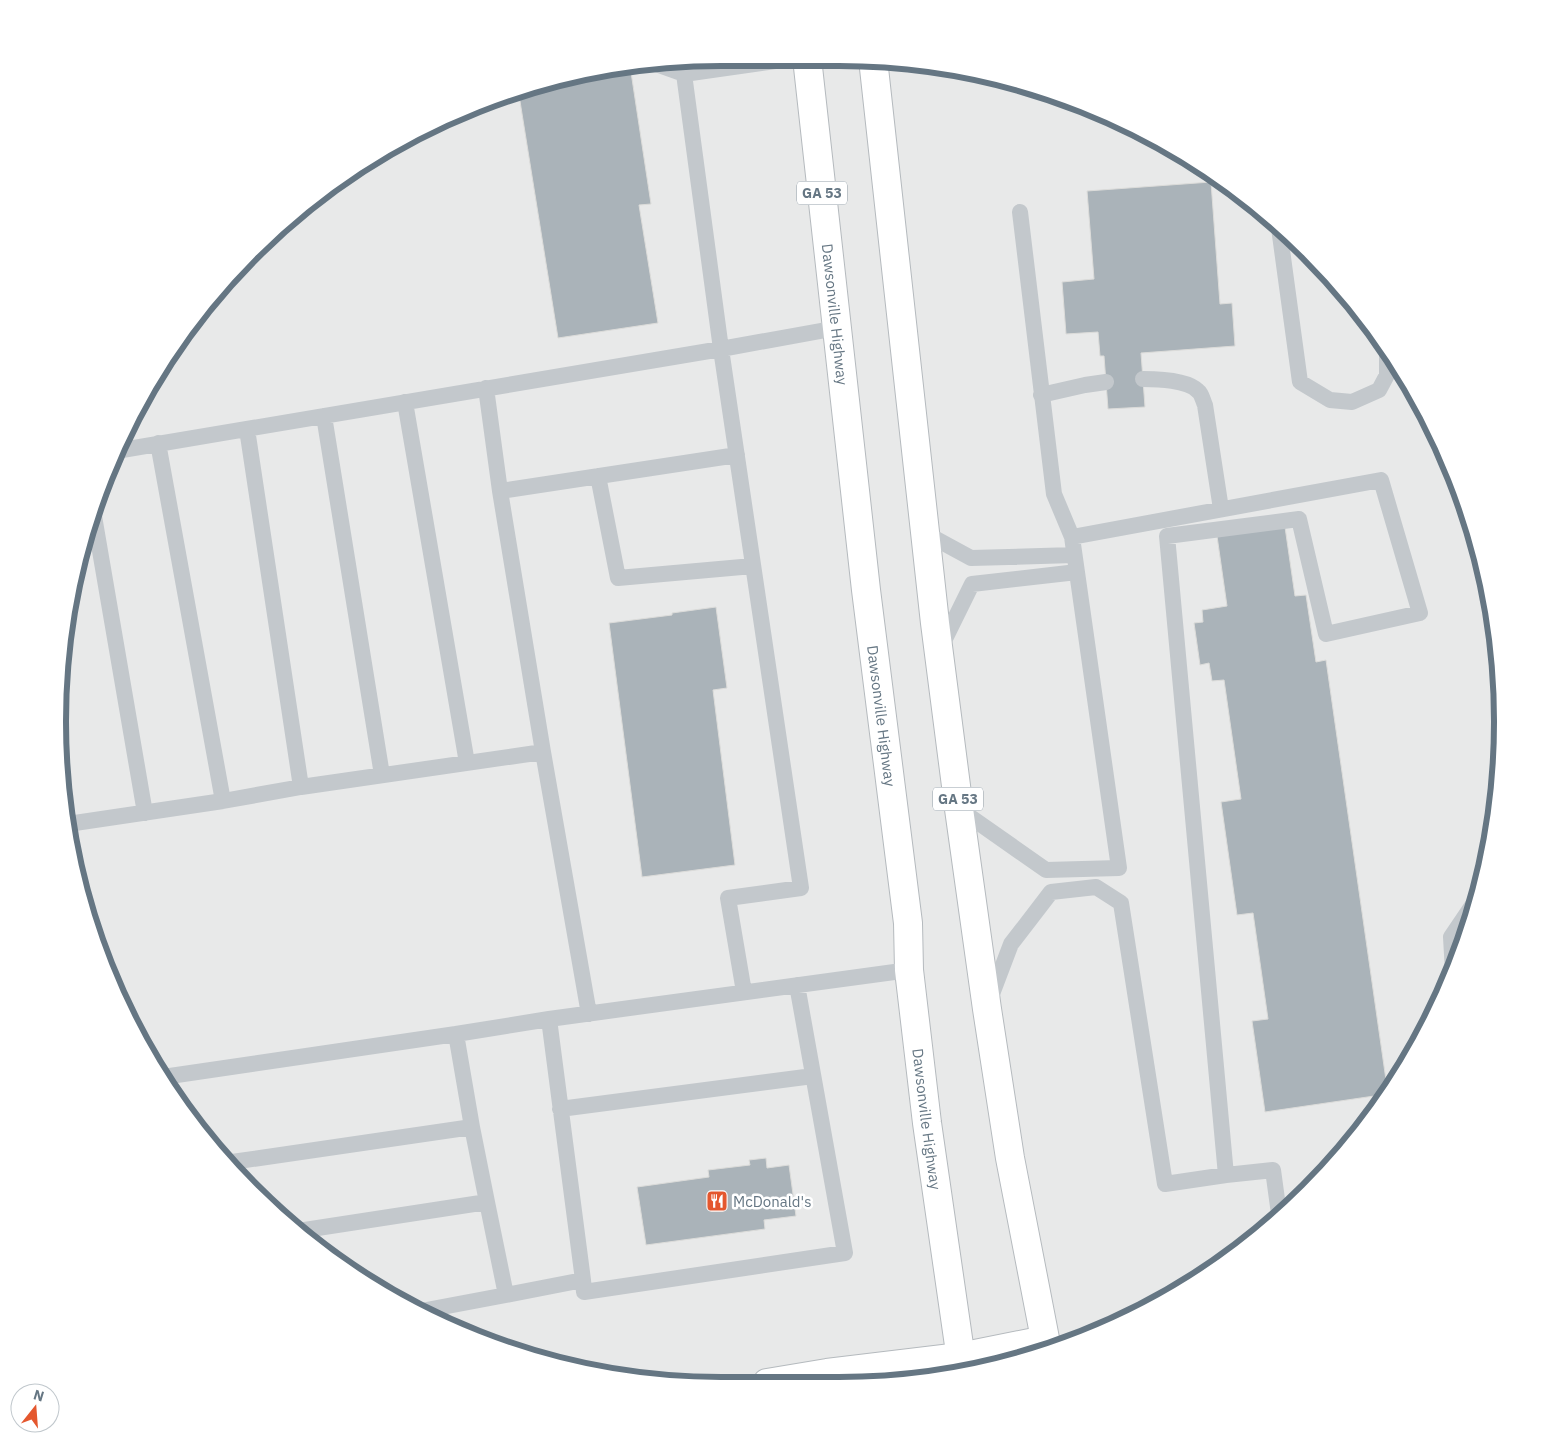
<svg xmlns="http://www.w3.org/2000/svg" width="1560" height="1443" font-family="'IBM Plex Sans',sans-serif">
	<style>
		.built { fill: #e8e9e9 }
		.building { fill: #aab3b9; stroke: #dcdcda }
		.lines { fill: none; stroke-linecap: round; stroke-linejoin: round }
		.primary-casing { stroke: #b5babe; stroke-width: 30 }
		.lane { stroke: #c3c8cc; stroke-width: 16 }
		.primary { stroke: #fff; stroke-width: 28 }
		.labels { text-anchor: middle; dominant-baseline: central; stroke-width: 5; stroke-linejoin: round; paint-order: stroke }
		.shield { fill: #fff; stroke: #939fa8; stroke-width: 1 }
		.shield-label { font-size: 14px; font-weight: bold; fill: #657683 }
		.street-label { font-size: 15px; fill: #657683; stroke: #fff }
		.poi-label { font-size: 15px; fill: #657683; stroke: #fff; text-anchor: start }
		.rim { fill: none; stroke: #657683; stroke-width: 6 }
	</style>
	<rect width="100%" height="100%" fill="#fafaf8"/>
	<!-- built -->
	<path class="built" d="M722 58 882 59 968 70 1093 108 1208 170 1308 252 1391 353 1452 468 1490 592 1502 722 1490 851 1452 976 1390 1091 1308 1191 1207 1274 1092 1335 968 1373 839 1385 635 1380 508 1350 389 1296 283 1221 170 1091 108 975 70 851 59 678 80 549 146 390 222 284 317 195 428 126 592 70Z"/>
	<!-- building -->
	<path class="building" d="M631 72 651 204 639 205 658 323 558 338 519 95 552 84Z
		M1211 182 1220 304 1232 303 1235 346 1141 353 1145 407 1108 409 1104 356H1100L1098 332 1066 334 1062 282 1094 279 1087 191Z
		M1285 527 1295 596 1306 595 1316 662 1326 660 1388 1094 1265 1112 1252 1021 1268 1019 1253 913 1237 915 1221 802 1241 799 1224 680 1212 681 1209 663 1200 665 1194 623 1203 622 1202 610 1227 606 1217 536Z
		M716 607 727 688 713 690 735 865 642 877 609 623 672 615V613Z
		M766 1158 767 1168 789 1165 796 1216 764 1220 765 1229 646 1245 637 1187 709 1177 708 1170 750 1165 749 1160Z"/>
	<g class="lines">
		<!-- primary casing -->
		<g class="primary-casing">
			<g id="primary">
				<path id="s1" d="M807 58 866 590 908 923 909 970 927 1123 963 1373"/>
				<path d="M873 59 935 623 959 809 987 1009 1010 1158 1047 1349"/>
				<path d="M767 1383 827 1373 960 1357 1045 1340"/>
			</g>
		</g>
		<!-- lane -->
		<path class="lane" d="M656 64 684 74
			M1020 212 1054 494 1072 537
			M1279 228 1300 382 1330 400 1352 402 1379 390 1387 375V348
			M1143 379C1157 379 1188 380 1198 391 1202 394 1203 401 1205 405L1221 509
			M1041 395 1085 385 1106 382
			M405 402 467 763
			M324 416 382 775
			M247 429 301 787
			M158 443 223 801
			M122 450 721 349 837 328
			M598 476 618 578 753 566
			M500 491 737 455
			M94 516 145 813
			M925 533 971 558 1074 555
			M940 649 972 584 1077 572
			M543 752 589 1014
			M959 809 1046 870 1119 868 1072 537 1381 480 1420 613 1326 634 1299 519 1167 536 1226 1175 1165 1184 1121 903 1096 887 1051 892 1011 944 989 1002
			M68 824 223 801 301 787 543 752 500 491 486 388
			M1453 972 1451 937 1474 903
			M744 992 728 898 801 888 721 349 684 74 796 58
			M549 1019 583 1280
			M456 1034 549 1019 909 970
			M163 1077 456 1034 472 1127 232 1162
			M560 1109 813 1076
			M472 1127 487 1202
			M1226 1175 1273 1170 1279 1214
			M298 1231 487 1202 506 1295 421 1311
			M506 1295 583 1280 584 1292 845 1253 797 985"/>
		<!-- primary -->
		<use href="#primary" class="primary"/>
	</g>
	<!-- icons -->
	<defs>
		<g id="restaurant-square" transform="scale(1.125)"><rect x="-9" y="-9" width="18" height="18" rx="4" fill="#e4572e" stroke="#fff"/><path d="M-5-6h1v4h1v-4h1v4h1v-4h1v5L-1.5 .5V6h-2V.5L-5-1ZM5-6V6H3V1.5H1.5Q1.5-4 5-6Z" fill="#fff"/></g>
	</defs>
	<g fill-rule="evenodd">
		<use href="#restaurant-square" x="717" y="1201"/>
	</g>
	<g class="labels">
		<!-- shield labels -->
		<g class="shield">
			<rect x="797" y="181.5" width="50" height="23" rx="4"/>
			<rect x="933" y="787.5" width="50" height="23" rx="4"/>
		</g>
		<g class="shield-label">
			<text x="822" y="193">GA 53</text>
			<text x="958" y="799">GA 53</text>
		</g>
		<!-- street labels -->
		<g class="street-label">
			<text stroke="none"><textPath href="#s1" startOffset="258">Dawsonville Highway</textPath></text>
			<text stroke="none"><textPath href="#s1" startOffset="662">Dawsonville Highway</textPath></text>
			<text stroke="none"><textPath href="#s1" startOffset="1068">Dawsonville Highway</textPath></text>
		</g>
		<!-- poi labels -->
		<g class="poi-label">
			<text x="733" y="1201">McDonald's</text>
		</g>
	</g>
	<!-- crop -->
	<path d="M0 0H1560V1443H0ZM721 66H839A655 655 0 0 1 1494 721V722A655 655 0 0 1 839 1377H721A655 655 0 0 1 66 722V721A655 655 0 0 1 721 66Z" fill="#fff" fill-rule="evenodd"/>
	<path class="rim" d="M721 66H839A655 655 0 0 1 1494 721V722A655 655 0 0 1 839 1377H721A655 655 0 0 1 66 722V721A655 655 0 0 1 721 66Z"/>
	<!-- north arrow -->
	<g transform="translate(35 1408) rotate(17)"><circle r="24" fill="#ffffff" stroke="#c1c8cd"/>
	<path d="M0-4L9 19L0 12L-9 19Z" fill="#e4572e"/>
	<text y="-8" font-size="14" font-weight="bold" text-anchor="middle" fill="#657683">N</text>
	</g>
</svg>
